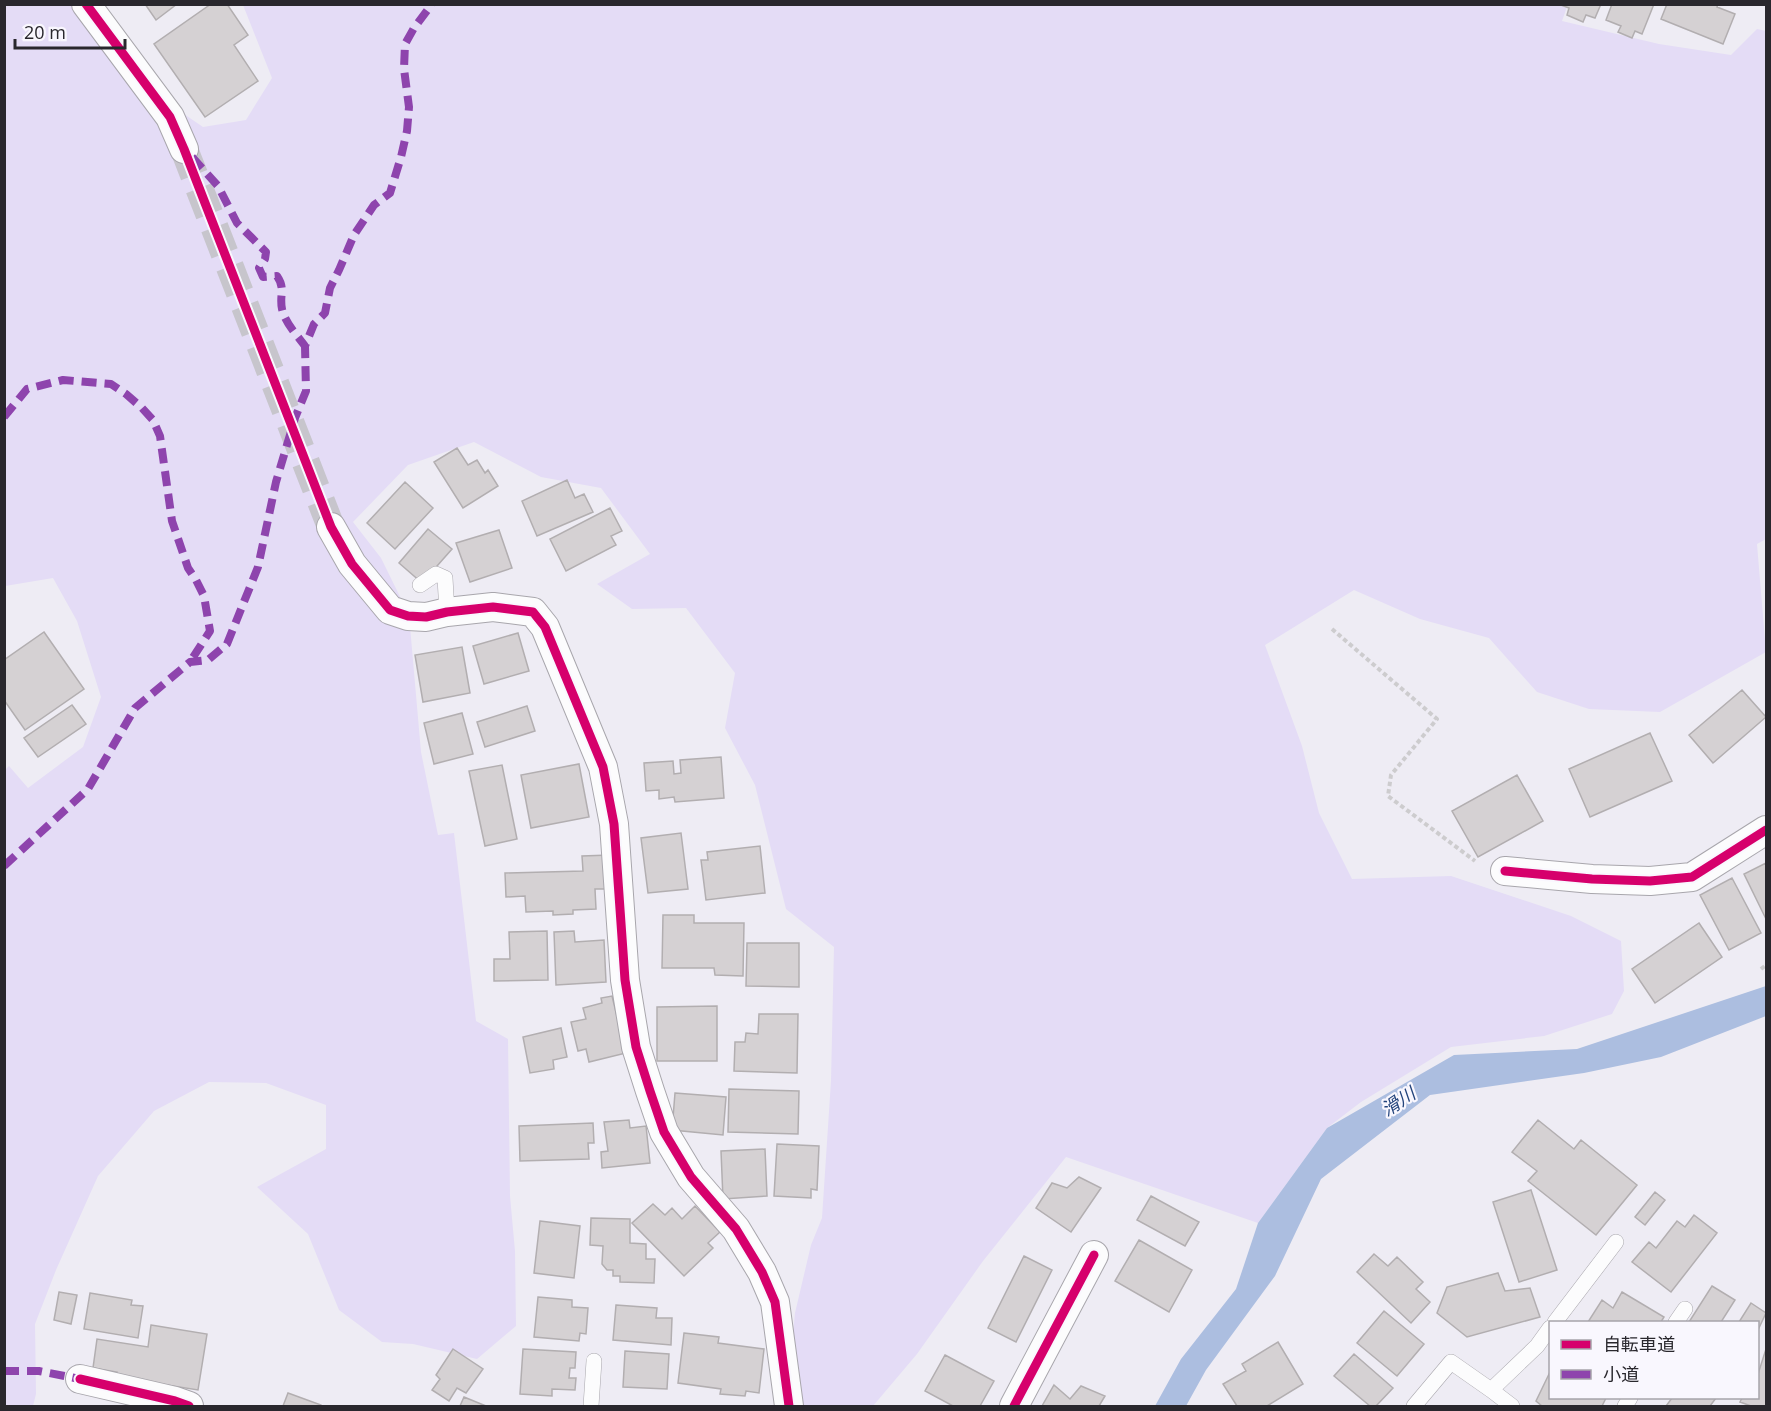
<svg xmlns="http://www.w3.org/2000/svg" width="1771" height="1411" font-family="'Open Sans','Noto Sans JP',sans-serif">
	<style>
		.green { fill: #e4dcf6 }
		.water { fill: #acbee0 }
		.building { fill: #d5d1d3; stroke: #b2aeb0; stroke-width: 1.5 }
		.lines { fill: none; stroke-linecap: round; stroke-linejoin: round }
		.minor-tunnel { stroke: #c7c5cc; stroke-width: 28; stroke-dasharray: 28 14; stroke-linecap: butt }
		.service-casing { stroke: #a8a6ac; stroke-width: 16 }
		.minor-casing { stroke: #a8a6ac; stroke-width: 30 }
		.path { stroke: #cdccce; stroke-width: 4; stroke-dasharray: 4.5 3; stroke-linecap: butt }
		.service { stroke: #fcfcfd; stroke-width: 15 }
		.minor { stroke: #fcfcfd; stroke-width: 28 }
		.quiet { stroke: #8e44ad; stroke-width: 8; stroke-dasharray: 15 8; stroke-linecap: butt }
		.cycleway-casing { stroke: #f9f7fe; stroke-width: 13 }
		.cycleway { stroke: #d6006c; stroke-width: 9 }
		.labels { text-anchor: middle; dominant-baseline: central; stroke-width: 4.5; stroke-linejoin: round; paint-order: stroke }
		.water-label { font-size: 18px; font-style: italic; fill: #22437b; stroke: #f9f7fe }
	</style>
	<rect width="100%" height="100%" fill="#eeecf4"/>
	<!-- green -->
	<path class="green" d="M1568 4 1562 21 1659 44 1731 55 1757 29 1766 31V539L1757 544 1766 652 1660 712 1589 709 1537 692 1489 638 1420 619 1354 590 1265 645 1302 746 1319 813 1352 879 1451 876 1571 916 1621 941 1624 991 1612 1014 1544 1036 1451 1047 1361 1102 1327 1128 1258 1223 1066 1157 983 1261 917 1354 873 1406H795L790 1365 795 1313 811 1245 822 1218 831 1081 834 947 786 909 755 785 725 728 735 673 686 608 632 609 597 584 650 554 601 488 541 477 474 442 408 465 353 522 381 558 409 615 421 752 438 835 454 833 476 1021 508 1039 510 1196 515 1251 516 1326 477 1359 413 1344 382 1342 339 1310 308 1234 257 1187 326 1149V1105L266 1083 209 1082 154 1111 98 1176 56 1270 35 1324 36 1394 33 1406H5V770L9 766 28 788 83 747 101 697 77 621 53 578 5 586V5H97L165 101 203 127 246 120 272 78 243 5Z"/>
	<!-- water -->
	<path class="water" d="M1766 986V1016L1661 1057 1584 1073 1430 1095 1321 1179 1275 1276 1206 1370 1186 1406H1155L1181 1359 1236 1289 1258 1223 1327 1128 1454 1055 1577 1049Z"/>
	<!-- building -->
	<path class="building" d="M145 4H177L156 20Z
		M211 4H227L248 35 234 45 258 81 205 117 154 44Z
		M1601 4 1595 18 1586 15 1583 22 1567 15 1569 8 1561 5Z
		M1612 4H1654L1642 34 1635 31 1632 38 1618 32 1621 26 1606 20Z
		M1667 4H1718L1717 7 1735 14 1723 44 1661 19Z
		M457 448 468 465 477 460 485 473 488 470 498 486 463 508 434 462Z
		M567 480 575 498 584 494 593 512 537 536 522 501Z
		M405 482 433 508 395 549 367 523Z
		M610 508 622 531 611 536 616 545 566 571 550 539Z
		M428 529 452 549 422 583 399 563Z
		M499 530 512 568 470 582 456 543Z
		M44 632 84 689 25 730 4 700V660Z
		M518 633 529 671 484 684 473 646Z
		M462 647 470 693 423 702 415 655Z
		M1742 690 1766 717 1713 763 1689 735Z
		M72 705 86 724 38 757 24 738Z
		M527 706 535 731 485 747 477 722Z
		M462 713 473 754 434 764 424 723Z
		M1650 733 1672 781 1590 817 1569 769Z
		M721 757 724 798 675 802 674 797 659 799V790L646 791 644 763 673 761 674 774 681 773 680 760Z
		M579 764 589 817 531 828 521 775Z
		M502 765 517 839 485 846 469 771Z
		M1517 775 1543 821 1478 857 1452 811Z
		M681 833 688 889 648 893 641 838Z
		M760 846 765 893 706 900 701 860H708L707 852Z
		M610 855 611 889H595L596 909 573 910V914L553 915V911L526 912 525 896 506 897 505 873 583 871 582 856Z
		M1766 863V919L1744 874Z
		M1732 878 1761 933 1729 950 1700 895Z
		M663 915H694V923H744L743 976 715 975 714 968H662Z
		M1699 923 1722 957 1655 1003 1632 969Z
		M547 931 548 980 494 981V959H510L509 932Z
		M574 931 575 942 604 940 606 982 556 985 554 932Z
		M747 943H799V987L746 986Z
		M612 996 626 1053 589 1062 586 1049 578 1051 571 1022 586 1019 583 1008 602 1003 601 998Z
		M717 1006V1061H657V1007Z
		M759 1014H798L797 1073 734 1071 735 1042H745L746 1033 758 1034Z
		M561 1028 567 1057 553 1060 554 1069 530 1073 523 1037Z
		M729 1089 799 1091 798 1134 728 1132Z
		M675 1093 726 1097 723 1135 672 1130Z
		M629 1120 630 1128 646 1126 650 1163 602 1168 601 1152 608 1151 604 1122Z
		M1538 1120 1574 1149 1581 1140 1637 1185 1596 1235 1528 1181 1537 1171 1512 1152Z
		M593 1123 594 1143H588L589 1159 520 1161 519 1126Z
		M777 1144 819 1146 817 1190 811 1189V1198L774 1196Z
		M765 1149 767 1196 723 1199 721 1151Z
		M1079 1177 1101 1188 1071 1232 1036 1208 1052 1183 1067 1188Z
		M1531 1190 1557 1270 1519 1282 1493 1202Z
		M1655 1192 1665 1200 1645 1225 1635 1217Z
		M1151 1196 1199 1222 1185 1246 1137 1220Z
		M653 1204 665 1215 672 1208 682 1219 695 1206 720 1232 708 1243 713 1248 684 1276 632 1223Z
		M1694 1215 1717 1233 1671 1292 1632 1262 1649 1242 1656 1248 1677 1221 1685 1227Z
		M591 1218 630 1219V1243L646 1244V1259H655L654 1283 620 1282V1276H613V1270H607L602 1264 603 1246 590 1245Z
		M540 1221 580 1226 574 1278 534 1273Z
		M1139 1240 1192 1270 1169 1312 1115 1281Z
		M1374 1254 1388 1266 1397 1257 1423 1282 1416 1289 1430 1302 1411 1323 1357 1272Z
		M1024 1256 1052 1270 1016 1342 988 1328Z
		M1498 1273 1505 1291 1530 1288 1540 1317 1467 1337 1437 1313 1447 1287Z
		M1712 1286 1735 1300 1721 1322H1723H1689Z
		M59 1292 77 1295 71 1324 54 1320Z
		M1622 1292 1664 1317 1661 1322H1588L1602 1300 1613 1308Z
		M90 1293 132 1300 131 1305 143 1306 138 1338 84 1329Z
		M538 1297 572 1300V1307L588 1308 586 1334 580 1333 579 1341 534 1337Z
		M1751 1303 1766 1313 1758 1330V1322H1739Z
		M616 1305 657 1308 656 1318H672L671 1345 613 1340Z
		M1384 1311 1424 1344 1397 1376 1357 1343Z
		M151 1325 207 1334 198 1390 116 1377 117 1372 93 1368 97 1339 148 1347Z
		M684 1333 719 1337 718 1343 764 1349 759 1393 746 1391 745 1396 720 1394 721 1389 678 1383Z
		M1278 1342 1303 1384 1267 1406H1237L1223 1384 1246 1371 1242 1364Z
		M453 1349 483 1369 466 1393 457 1388 449 1401 432 1390 440 1379 436 1375Z
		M523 1349 576 1352 575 1368H570L569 1378H576L575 1390 552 1389V1396L520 1394Z
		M1766 1349V1406H1751L1740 1402 1742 1398H1758V1374Z
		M625 1351 669 1354 667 1389 623 1387Z
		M1354 1354 1393 1388 1376 1406H1370L1334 1376Z
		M945 1355 994 1381 980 1406H953L925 1391Z
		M1550 1372V1398H1606L1602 1406H1542L1536 1401Z
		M1054 1385 1070 1399 1081 1386 1105 1396 1099 1406H1042Z
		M288 1393 321 1405V1406H283Z
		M464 1397 486 1406H460Z
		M1672 1398H1716L1710 1406H1666Z"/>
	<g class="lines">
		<!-- minor-tunnel -->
		<path class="minor-tunnel" d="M184 149 331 527"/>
		<!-- service casing -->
		<g class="service-casing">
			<path id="service" d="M420 585 436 574 445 578 447 612
				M1555 1322 1616 1242
				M1676 1322 1685 1309
				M1491 1390 1537 1346 1550 1328
				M591 1406 594 1361
				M1414 1406 1451 1362 1491 1390 1512 1406
				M1625 1406 1630 1398"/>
		</g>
		<!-- minor casing -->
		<g class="minor-casing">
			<path id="minor" d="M86 4 170 117 184 149
				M331 527 352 564 390 610 408 616 426 617 447 612 493 607 533 612 545 627 603 767 614 824 625 980 636 1047 650 1091 664 1132 691 1177 736 1229 762 1272 775 1302 789 1406
				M1505 871 1592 879 1650 881 1692 877 1766 830
				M80 1379 175 1401 189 1406
				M1014 1406 1094 1255"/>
		</g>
		<!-- path -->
		<path class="path" d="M1332 629 1437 719 1391 775 1388 796 1475 861
			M1761 969 1766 965"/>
		<!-- service -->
		<use href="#service" class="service"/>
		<!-- minor -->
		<use href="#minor" class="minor"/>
		<!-- quiet -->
		<path class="quiet" d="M192 157 218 186 237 223 266 252 265 259 259 268 263 277 277 276C286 289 279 295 282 309 285 323 297 335 305 346
			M4 417 27 389 63 380 111 384 126 394 142 408 153 420 160 436 172 521 188 568 196 580 204 596 210 631 190 662
			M4 866 88 789 135 708 190 662 208 660 227 644 258 567 276 482 295 418 306 391 305 346 314 324 325 313 330 288 339 270 354 235 374 205 390 193 401 157 407 131 409 107 404 69 405 44 414 28 432 4
			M4 1371H39L80 1379"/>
		<!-- cycleway casing -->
		<g class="cycleway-casing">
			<path id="cycleway" d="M86 4 170 117 184 149 331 527 352 564 390 610 408 616 426 617 447 612 493 607 533 612 545 627 603 767 614 824 625 980 636 1047 650 1091 664 1132 691 1177 736 1229 762 1272 775 1302 789 1406
				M1505 871 1592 879 1650 881 1692 877 1766 830
				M80 1379 175 1401 189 1406
				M1014 1406 1094 1255"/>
		</g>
		<!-- cycleway -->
		<use href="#cycleway" class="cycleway"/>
	</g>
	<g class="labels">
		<!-- water labels -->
		<g class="water-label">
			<text transform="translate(1398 1101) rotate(-33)">滑川</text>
		</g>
	</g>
	<!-- border -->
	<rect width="1771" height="1411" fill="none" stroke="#29272d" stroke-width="12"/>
	<!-- legend -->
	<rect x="1549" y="1321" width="210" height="78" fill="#f9f7fe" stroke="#a6a4aa" stroke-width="1.5"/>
	<rect x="1561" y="1340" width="30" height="9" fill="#d6006c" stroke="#a6a4aa" stroke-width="1.5"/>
	<text x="1603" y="1351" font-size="18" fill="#29272d">自転車道</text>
	<rect x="1561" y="1370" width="30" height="9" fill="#8e44ad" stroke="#a6a4aa" stroke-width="1.5"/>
	<text x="1603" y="1381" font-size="18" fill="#29272d">小道</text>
	<!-- scale -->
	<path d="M15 39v9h110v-9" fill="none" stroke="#29272d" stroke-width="3"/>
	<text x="24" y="39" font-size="18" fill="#29272d" stroke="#f9f7fe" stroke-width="4.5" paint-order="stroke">20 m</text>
</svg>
